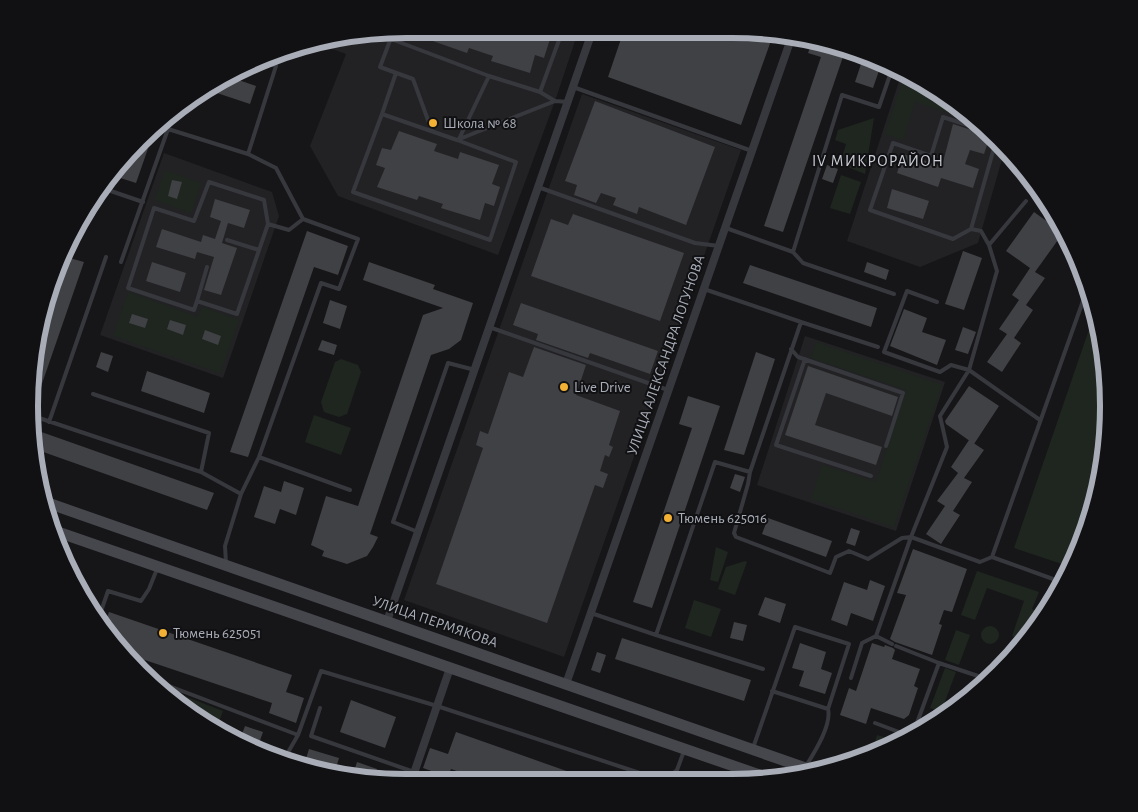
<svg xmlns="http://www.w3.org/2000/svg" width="1138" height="812" font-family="'Alegreya Sans',sans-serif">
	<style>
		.built { fill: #222225 }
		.green { fill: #1e261f }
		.building { fill: #404145 }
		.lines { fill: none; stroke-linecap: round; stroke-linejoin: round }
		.service { stroke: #37383d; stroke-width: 4 }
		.minor { stroke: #37383d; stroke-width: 8 }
		.secondary { stroke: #45474d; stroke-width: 11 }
		.poi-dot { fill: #f2b134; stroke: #111113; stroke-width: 2 }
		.labels { text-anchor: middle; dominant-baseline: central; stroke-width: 4; stroke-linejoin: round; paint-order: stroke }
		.poi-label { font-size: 15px; fill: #a8adb8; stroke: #111113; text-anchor: start }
		.street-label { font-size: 15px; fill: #a8adb8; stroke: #111113 }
		.neighbourhood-label { font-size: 16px; letter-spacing: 1px; fill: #c9ccd4; stroke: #111113 }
		.rim { fill: none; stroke: #a8adb8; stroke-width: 6 }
	</style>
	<rect width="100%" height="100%" fill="#161618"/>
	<!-- built -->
	<path class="built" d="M406 29 578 32 555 101 498 255 338 196 310 146 346 54 332 49 336 38Z
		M902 72 921 79 1005 149 978 243 920 267 847 241Z
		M582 94 741 150 564 657 404 600Z
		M164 153 272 192 279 216 223 378 100 335Z
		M805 336 945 382 896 531 757 485Z"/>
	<!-- green -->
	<path class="green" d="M905 73 921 79 970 120 915 102 903 140 885 134Z
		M874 118 865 174 840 164 846 144 835 140 838 130Z
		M165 170 201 183 191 213 155 200Z
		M841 175 861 182 850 214 830 208Z
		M128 292 198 317 202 307 239 320 220 373 113 336Z
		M1095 312 1106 357 1108 431 1102 472 1068 566 1014 548Z
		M816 342 942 385 894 527 811 499 822 465 876 482 906 390 811 358Z
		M341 359 358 365 361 372 347 414 339 417 324 412 321 402 335 362Z
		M314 415 351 428 341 455 305 442Z
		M716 547 728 552 718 582 710 580Z
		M745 561 747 562 735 595 718 589 726 567Z
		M977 571 1039 592 1032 609 1038 612 1031 636 1026 641 1012 636 1024 601 987 588 975 620 961 615Z
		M694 600 721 609 711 637 685 628Z
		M981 635a9 9 0 1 1 18 0a9 9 0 1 1-18 0Z
		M956 630 970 635 959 665 945 660Z
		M945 668 956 672 941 712 930 708Z
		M169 690 223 711 216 730 176 705 164 694Z
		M877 735 891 739 890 746 877 754 871 756Z"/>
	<!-- building -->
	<path class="building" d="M431 29 544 31 542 36 550 39 544 58 535 55 530 73 491 61 493 56 469 48 467 53 427 39Z
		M623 33 758 35H773L741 125 608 77Z
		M813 39 845 51 783 232 764 226 821 57 808 53Z
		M863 58 881 65 873 88 855 82Z
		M230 77 256 86 250 104 205 89Z
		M595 101 715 147 686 225 639 207 637 214 613 205 616 198 601 193 596 203 574 195 577 185 565 181Z
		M953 124 990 136 984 154 970 150 965 164 979 169 973 188 941 178 938 187 897 173 903 154 942 166Z
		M399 131 437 144 434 151 458 159 460 152 499 165 492 184 500 187 494 206 485 203 480 220 441 208 443 204 419 196 417 200 377 187 385 168 376 165 382 148 391 150Z
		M145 138 151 140 136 183 111 175 123 157Z
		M827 165 838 169 833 183 822 179Z
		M172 180 182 182 177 199 168 196Z
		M892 189 929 201 923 219 887 208Z
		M215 199 250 210 244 228 228 223 222 243 237 248 221 295 204 290 214 257 197 252 195 259 156 247 162 229 201 242 203 235 215 239 221 221 210 217Z
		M1034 212 1063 233 1035 272 1045 278 1026 305 1033 310 1014 338 1021 343 1002 372 987 362 1007 334 999 329 1019 300 1012 295 1030 268 1006 251Z
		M573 214 684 253 660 321 531 276 551 219 568 225Z
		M307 231 348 246 338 275 314 267 248 457 230 452Z
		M963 251 982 258 964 310 945 304Z
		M66 257 84 262 36 401H34L36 342Z
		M152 262 186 273 180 292 146 281Z
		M369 262 435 285 433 289 473 303 461 340 449 349 431 355 370 534 378 537 373 547 367 556 347 564 322 556 324 551 311 545 326 496 358 506 423 315 443 308 363 280Z
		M867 262 889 270 886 280 864 272Z
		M750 265 877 308 871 327 743 283Z
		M330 300 347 306 340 329 323 323Z
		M521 303 658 351 650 374 590 353 588 358 536 340 538 334 513 325Z
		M904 309 927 318 922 332 946 340 937 365 890 346Z
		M132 314 148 319 145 328 129 323Z
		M170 320 186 325 183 335 167 329Z
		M963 327 976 332 968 354 955 350Z
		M205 330 221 336 218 345 202 339Z
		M322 340 337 345 334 355 318 350Z
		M534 347 586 365 576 395 620 411 609 445 613 447 609 457 605 455 600 471 608 474 603 488 595 485 547 623 436 584 483 448 476 445 480 431 488 434 509 372 523 377Z
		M101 352 113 356 108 372 96 367Z
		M756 352 775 359 744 455 724 450Z
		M808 366 898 397 892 416 826 393 815 425 882 447 876 465 785 435Z
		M147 371 210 393 204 413 141 391Z
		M969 386 999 406 974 444 946 424 945 421Z
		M688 396 720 406 652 608 633 602 692 428 679 424Z
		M33 429 214 493 207 510 32 448Z
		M969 440 984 450 964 478 972 482 953 511 960 515 941 544 926 534 945 506 937 501 958 473 951 467Z
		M735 474 745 477 740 492 730 488Z
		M284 481 304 488 296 515 280 509 275 524 254 517 264 486 281 492Z
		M768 518 832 541 826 557 762 534Z
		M851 528 860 531 855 546 846 543Z
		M913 549 967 569 952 612 944 610 939 624 942 625 932 655 895 642 890 639 906 595 897 593Z
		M870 580 885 586 873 621 851 613 847 626 831 620 844 582 867 590Z
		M765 597 786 604 780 623 758 615Z
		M109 612 292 675 286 692 304 698 296 723 269 713 272 703 136 657 133 665 122 655 113 640 115 633 107 631 104 626Z
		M734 622 747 625 743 641 730 638Z
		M622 638 751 680 744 701 615 659Z
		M800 643 826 652 821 669 832 673 825 694 799 686 804 671 792 668Z
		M872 643 884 647 885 645 893 648 895 650 892 659 920 669 914 686 918 688 909 715 904 719 871 708 866 724 840 715 849 688 856 691Z
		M597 652 606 655 600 673 591 670Z
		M351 700 396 717 385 748 340 732Z
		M245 726 263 732 257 749 239 742Z
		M456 732 592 780V781L489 782 451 769 448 777 423 768 430 748 448 754Z
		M309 749 339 758 334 775 303 768Z
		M357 762 377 769 373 781 352 778Z"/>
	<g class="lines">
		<!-- service -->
		<path class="service" d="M394 30 380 67 413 79 432 131
			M391 39 489 76
			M573 87 752 151
			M540 92 555 101
			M382 114 396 73
			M168 129 248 154 276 168 303 219 358 239 339 289 321 283 259 457 241 494 225 546 226 563
			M982 130 943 117 931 156 893 143 870 210 953 239 971 229 996 141
			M459 139 489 76 540 92 562 32
			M457 140 516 162 490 240 353 192 382 114 457 140 555 101 568 102
			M248 154 276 66 264 62
			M538 187 695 243 719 246
			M102 188 143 202
			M268 224 264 200 209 182 194 221 154 208 128 288 194 310 197 301 237 314 268 224 289 230 303 219
			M726 228 793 252 842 95 879 107 892 69
			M971 229 981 231 989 245
			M227 240 259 250
			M793 252 803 263 894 294
			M121 262 168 129 159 125
			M704 289 801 322
			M197 301 207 267
			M937 302 907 291 884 352 940 372 951 365 969 370 997 271 989 245 1026 201
			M489 327 668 390
			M791 349 798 357 903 393 886 446
			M805 359 776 445 871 476
			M93 394 209 433 201 472 241 494
			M33 416 201 472
			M49 422 106 257
			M259 457 350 490
			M750 472 748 484 734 533 736 537 830 573 836 557 849 551 868 559 902 538 911 537 876 636 862 643 851 678
			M418 532 393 522 448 363 475 370
			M992 557 980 562 911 537 947 447 940 416 969 370 1040 420
			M1064 583 992 557 1089 284
			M591 613 656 635 715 462 750 472 801 322 878 347
			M99 617 108 591 141 601 149 589 157 569
			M656 635 763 669
			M876 636 892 644
			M896 646 939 663
			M148 678 298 735 321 671 437 706 664 781
			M772 691 828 709
			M320 708 311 736 443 782
			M875 723 907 735
			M914 731 939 663 990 680
			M753 748 795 627 849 644 828 709C832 725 814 753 806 766
			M283 761 298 735
			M665 781 677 770 684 751"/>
		<!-- minor -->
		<path class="minor" d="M387 621 592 32
			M566 684 792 36
			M411 782 450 668"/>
		<!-- secondary -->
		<path class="secondary" d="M45 502 814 771
			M52 530 774 780"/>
	</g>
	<!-- markers -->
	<g class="poi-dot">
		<circle cx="433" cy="123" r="5"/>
		<circle cx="564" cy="387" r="5"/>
		<circle cx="668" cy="518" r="5"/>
		<circle cx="163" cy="633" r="5"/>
	</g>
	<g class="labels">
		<!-- poi labels -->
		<g class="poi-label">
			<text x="443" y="123">Школа № 68</text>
			<text x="574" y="387">Live Drive</text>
			<text x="678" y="518">Тюмень 625016</text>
			<text x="173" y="633">Тюмень 625051</text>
		</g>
		<!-- street labels -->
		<g class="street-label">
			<text transform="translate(666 355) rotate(-71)">УЛИЦА АЛЕКСАНДРА ЛОГУНОВА</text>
			<text transform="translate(435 622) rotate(19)">УЛИЦА ПЕРМЯКОВА</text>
		</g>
		<!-- neighbourhood labels -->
		<g class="neighbourhood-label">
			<text x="878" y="161">IV МИКРОРАЙОН</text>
		</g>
	</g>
	<!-- crop -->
	<path d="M0 0H1138V812H0ZM406 38H732A368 368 0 0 1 1100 406V406A368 368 0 0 1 732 774H406A368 368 0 0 1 38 406V406A368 368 0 0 1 406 38Z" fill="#111113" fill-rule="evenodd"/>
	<path class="rim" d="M406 38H732A368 368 0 0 1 1100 406V406A368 368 0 0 1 732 774H406A368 368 0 0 1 38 406V406A368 368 0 0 1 406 38Z"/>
</svg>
